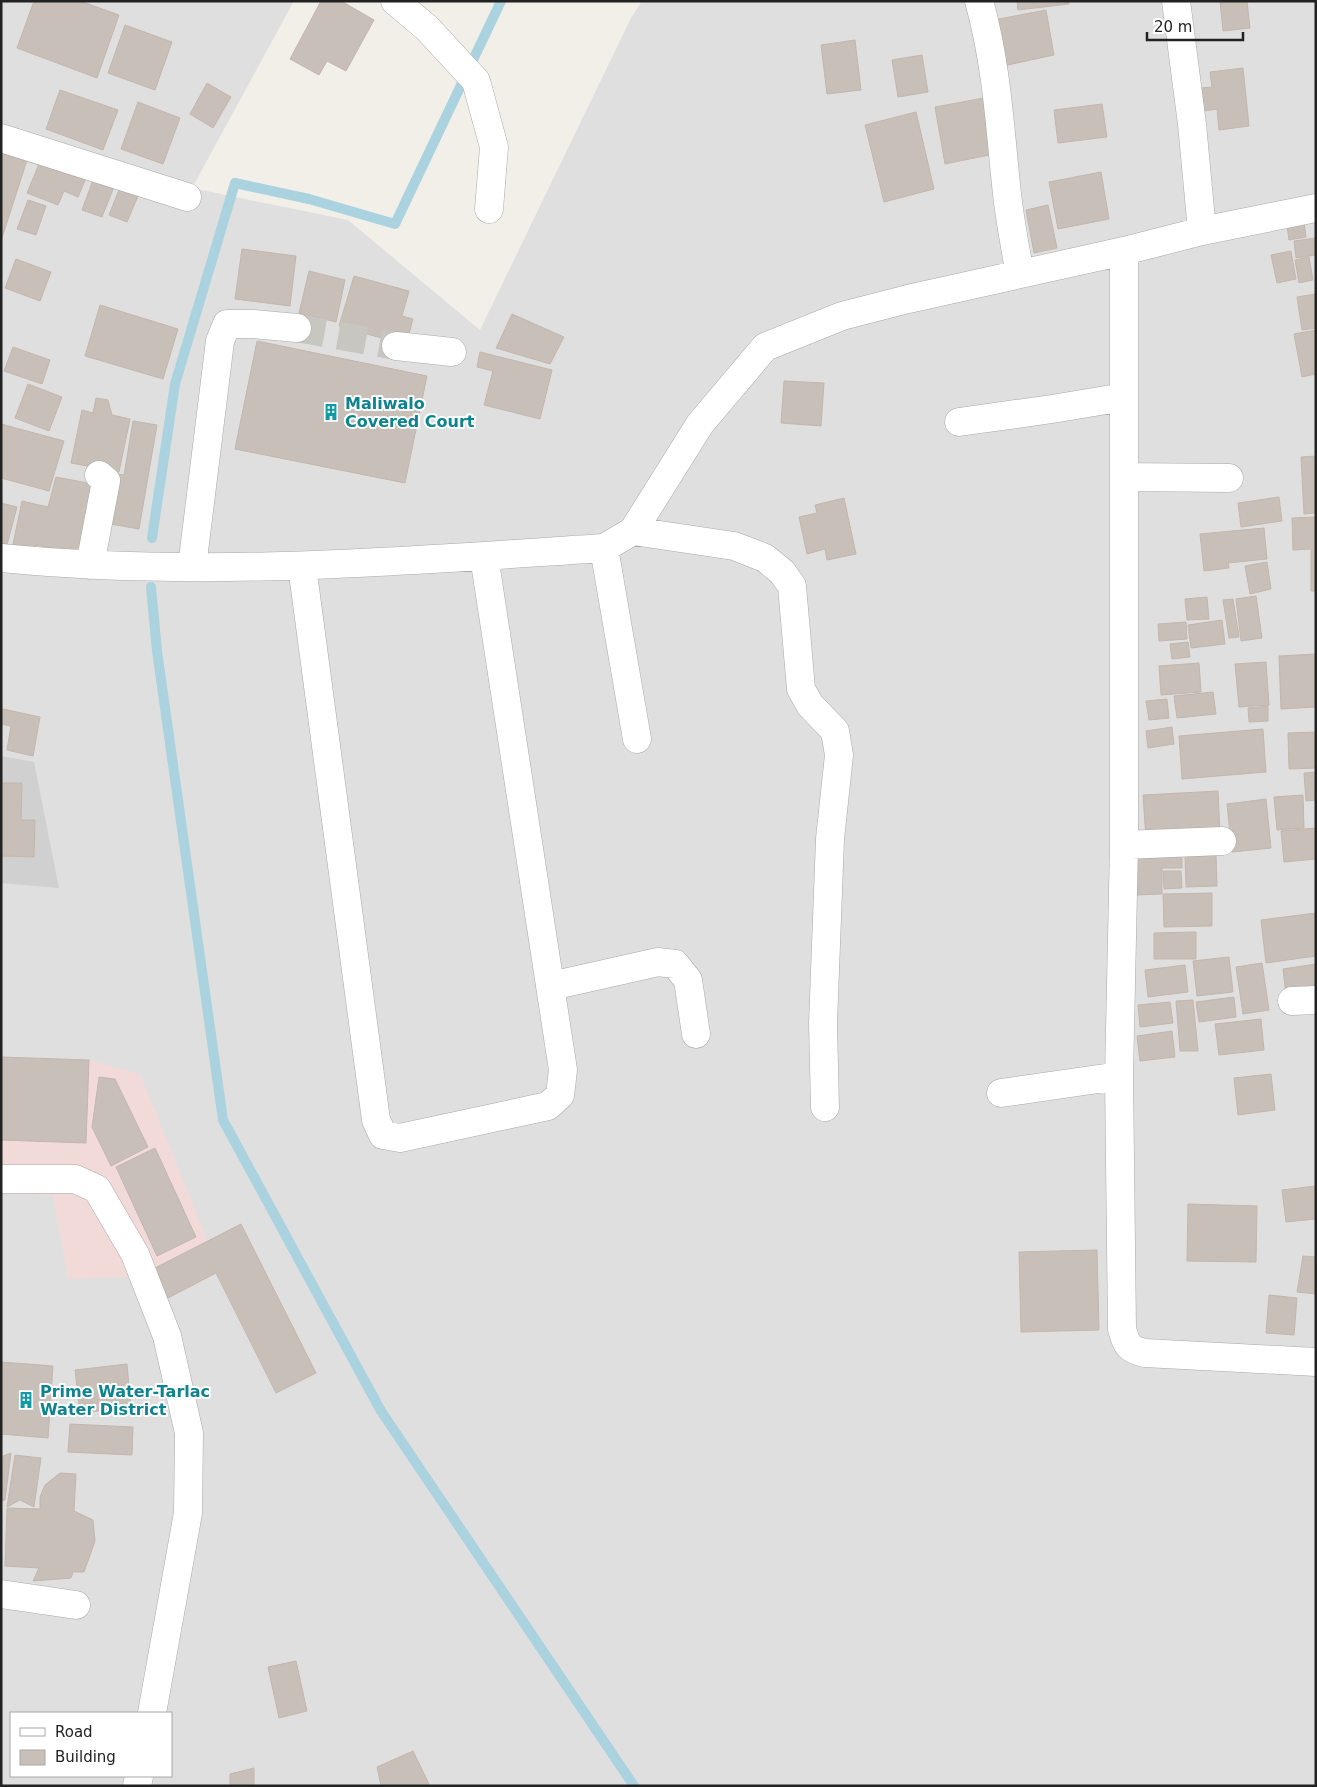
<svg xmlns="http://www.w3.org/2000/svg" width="1317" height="1787" font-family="'DejaVu Sans',sans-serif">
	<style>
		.residential { fill: #e0dfdf; fill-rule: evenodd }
		.commercial { fill: #f2dad9 }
		.religious { fill: #d0d0d0 }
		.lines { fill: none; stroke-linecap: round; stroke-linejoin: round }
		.stream { stroke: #aad3df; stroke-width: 10 }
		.building { fill: #c7bfb8; stroke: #c4b6ab }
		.minor-tunnel { stroke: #c8c6c1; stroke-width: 28; stroke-dasharray: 28 14; stroke-linecap: butt }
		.minor-casing { stroke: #a9a9a9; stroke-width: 29 }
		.minor { stroke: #fff; stroke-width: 28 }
		.labels { text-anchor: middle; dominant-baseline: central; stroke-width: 4; stroke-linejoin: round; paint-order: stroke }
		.culture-label { font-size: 16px; font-weight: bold; fill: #0d838f; stroke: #fff; text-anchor: start }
	</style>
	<rect width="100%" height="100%" fill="#f2efe9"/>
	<!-- residential -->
	<path class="residential" d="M1 1H294L192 188 348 220 480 330 631 18 642 1H1316V1786H1ZM11 1713H171V1776H11Z"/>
	<!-- commercial -->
	<path class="commercial" d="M1 1058 89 1060 140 1074 225 1283 216 1273 68 1279 53 1195 1 1193Z"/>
	<!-- religious -->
	<path class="religious" d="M1 756 34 762 59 888 1 883Z"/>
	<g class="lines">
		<!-- stream -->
		<path class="stream" d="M152 538 175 384 235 183 309 199 395 224 501 1
			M151 587 157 651 223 1120 381 1411 634 1786"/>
	</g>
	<!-- building -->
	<path class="building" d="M34 1H80L119 15 97 78 17 48Z
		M321 1H341L374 20 346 71 327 61 319 75 290 59Z
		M1017 1H1069V4L1018 10Z
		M1220 1H1247L1250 28 1223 31Z
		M1046 10 1054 55 1003 66 994 20Z
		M125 25 172 42 155 90 108 73Z
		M855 40 861 90 827 94 821 45Z
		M922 55 928 92 898 97 892 60Z
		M1243 68 1249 126 1219 130 1217 109 1204 111 1201 88 1212 87 1210 72Z
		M207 83 231 97 213 128 190 114Z
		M60 90 118 110 103 150 46 129Z
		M984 98 994 154 945 164 935 107Z
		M138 102 180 118 163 164 121 149Z
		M1102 104 1107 137 1058 143 1054 110Z
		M916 112 934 189 884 202 865 125Z
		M1 148 28 157 1 241Z
		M41 159 86 178 78 197 64 191 58 205 27 193Z
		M1101 172 1109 219 1058 229 1049 182Z
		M93 180 114 187 102 217 82 210Z
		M119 190 138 196 127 222 109 215Z
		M28 200 46 206 36 235 17 229Z
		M1048 205 1057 248 1034 253 1026 210Z
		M1304 223 1306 237 1289 240 1287 225Z
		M1315 238 1316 255 1296 258 1294 241Z
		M242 249 296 256 290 306 235 299Z
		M1291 251 1296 279 1277 283 1271 255Z
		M1309 257 1313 280 1299 283 1295 260Z
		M16 259 51 272 40 301 5 288Z
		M309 271 345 280 336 322 299 313Z
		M354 276 409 291 402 316 413 319 406 345 339 326Z
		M1316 294V328L1302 330 1297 297Z
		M100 305 178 329 163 379 85 356Z
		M512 314 564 337 550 364 496 348Z
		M1316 330V374L1302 377 1294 334Z
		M257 341 427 376 405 483 235 449Z
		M13 347 50 360 42 384 4 371Z
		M480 352 552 370 540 419 484 405 493 371 477 367Z
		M784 381 824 383 821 426 781 423Z
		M28 384 62 397 49 431 15 418Z
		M96 398 108 400 112 415 130 419 119 472 71 463 82 410 93 413Z
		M133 421 157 425 139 529 105 523 113 473 124 475Z
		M1 424 64 441 49 491 1 478Z
		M1316 456V513L1304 514 1301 457Z
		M56 477 98 485 84 555 36 545 34 554 12 549 22 501 48 507Z
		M1279 497 1282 521 1241 527 1238 503Z
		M844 498 856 554 827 560 825 549 807 554 799 517 817 513 815 505Z
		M1 503 17 507 7 545 1 543Z
		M1316 517V591H1311V549L1293 550 1292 518Z
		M1264 528 1267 559 1228 563 1229 568 1204 571 1200 534Z
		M1267 562 1271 589 1250 594 1245 566Z
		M1256 596 1262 638 1241 641 1236 599Z
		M1207 597 1209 619 1187 620 1185 599Z
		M1233 599 1239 637 1229 638 1223 600Z
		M1222 620 1225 644 1191 648 1188 625Z
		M1186 622 1187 639 1159 641 1158 624Z
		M1188 642 1190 657 1172 659 1170 644Z
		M1316 654V707L1281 709 1279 656Z
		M1266 662 1269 705 1239 707 1235 664Z
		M1199 663 1201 692 1161 695 1159 666Z
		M1213 692 1216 714 1177 718 1174 696Z
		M1167 699 1169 718 1149 720 1146 701Z
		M1268 706V721L1249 722 1248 708Z
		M3 709 40 717 33 756 7 750 11 726 1 724Z
		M1172 727 1174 744 1148 748 1146 731Z
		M1263 729 1266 772 1182 779 1179 736Z
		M1316 732V768L1289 769 1288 733Z
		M1316 772V800L1306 801 1304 773Z
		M1 783H22L21 820H35L34 857 1 856Z
		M1218 791 1220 834 1146 839 1143 795Z
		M1303 795 1304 828 1277 830 1274 797Z
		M1266 799 1271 848 1232 852 1227 804Z
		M1316 828V859L1284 862 1281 831Z
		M1182 848V868H1162V894L1136 895 1134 850Z
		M1216 854 1217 886 1186 887 1185 855Z
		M1163 871H1181L1182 888 1164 889Z
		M1212 893V926L1164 927 1163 894Z
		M1316 913V956L1266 963 1261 920Z
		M1196 932V959H1154V933Z
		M1229 957 1233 992 1197 996 1193 961Z
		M1262 963 1269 1010 1243 1014 1236 967Z
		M1316 964V991L1286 995 1283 969Z
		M1185 965 1188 992 1148 997 1145 970Z
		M1234 997 1236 1017 1199 1022 1196 1002Z
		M1193 1000 1198 1051H1180L1176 1001Z
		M1170 1002 1173 1023 1140 1027 1138 1005Z
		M1261 1019 1264 1050 1219 1055 1215 1024Z
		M1172 1031 1175 1057 1140 1061 1137 1036Z
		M1 1057 89 1060 86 1143 1 1140Z
		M1271 1074 1275 1110 1238 1115 1234 1078Z
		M99 1077 115 1079 148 1147 111 1166 92 1127Z
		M155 1148 196 1237 157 1256 116 1167Z
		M1316 1186V1219L1286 1222 1282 1190Z
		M1188 1204 1257 1206 1256 1262 1187 1261Z
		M241 1224 316 1373 276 1393 216 1273 168 1298 153 1269Z
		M1097 1250 1099 1330 1021 1332 1019 1252Z
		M1303 1256 1316 1257V1294L1297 1292Z
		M1269 1295 1297 1298 1294 1335 1266 1333Z
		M1 1362 53 1366 48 1438 1 1434Z
		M127 1364 131 1407 80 1413 75 1370Z
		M70 1424 133 1427 132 1455 68 1452Z
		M11 1453 5 1500 1 1501 3 1456Z
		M15 1455 41 1458 34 1507 20 1500 7 1507Z
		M60 1473 76 1474 74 1511 93 1520 95 1541 84 1572H73L71 1578 33 1581 39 1568 5 1566 7 1508 40 1509V1497L45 1485Z
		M296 1661 307 1711 279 1718 268 1667Z
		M413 1751 430 1786H381L377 1767Z
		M254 1768V1786H230V1774Z"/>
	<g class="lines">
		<!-- minor-tunnel -->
		<path class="minor-tunnel" d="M297 328 396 346"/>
		<!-- minor casing -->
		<g class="minor-casing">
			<path id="minor" d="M395 1 427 28 476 81 494 147 489 209
				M979 1C997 65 1000 129 1007 194 1010 221 1015 247 1020 274
				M1176 1 1192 124 1202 231
				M1 138 187 197
				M1124 251V845L1119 1076 1122 1329C1127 1346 1128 1349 1145 1353L1316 1362
				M396 346 452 352
				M959 422 1052 409 1124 397
				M1124 477 1229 478
				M633 531 734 546 765 558 782 572 792 586 801 689 810 705 835 731 839 755 830 839 823 1024 825 1107
				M604 548 637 739
				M1 558C202 578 403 561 604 548L633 531 700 424 765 347 842 316 908 299 1124 251 1202 231 1316 208
				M90 565 106 481 99 475
				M302 566 376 1120 383 1135 400 1138 548 1106 560 1095 563 1070 484 556
				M192 567 220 341 227 324H253L297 328
				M1124 845 1222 841
				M551 986 658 962 675 964 688 980 696 1034
				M1292 1001 1316 1000
				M1001 1093 1119 1076
				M1 1179H75L97 1189 135 1254 167 1336 189 1433 188 1513 152 1713
				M1 1594 76 1605
				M137 1786 139 1776"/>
		</g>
		<!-- minor -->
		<use href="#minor" class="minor"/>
	</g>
	<!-- icons -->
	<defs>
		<g id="building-bare" transform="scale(1.35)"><path d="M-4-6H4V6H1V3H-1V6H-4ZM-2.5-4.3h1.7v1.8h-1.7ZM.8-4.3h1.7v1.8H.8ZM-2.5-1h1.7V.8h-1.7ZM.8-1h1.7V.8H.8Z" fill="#0f9aa8" stroke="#fff" stroke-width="2.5" paint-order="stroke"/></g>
	</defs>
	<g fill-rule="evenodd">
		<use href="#building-bare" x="331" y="412"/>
		<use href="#building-bare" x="26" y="1400"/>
	</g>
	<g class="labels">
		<!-- culture labels -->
		<g class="culture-label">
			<text x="345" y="403">Maliwalo<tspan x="345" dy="18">Covered Court</tspan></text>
			<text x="40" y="1391">Prime Water-Tarlac<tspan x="40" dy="18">Water District</tspan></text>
		</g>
	</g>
	<!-- border -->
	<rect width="1317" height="1787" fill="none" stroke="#222222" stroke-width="5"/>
	<!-- legend -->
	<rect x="10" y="1712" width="162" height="65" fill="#ffffff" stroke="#a7a7a7"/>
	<rect x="20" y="1728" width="25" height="8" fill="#ffffff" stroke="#a7a7a7"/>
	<text x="55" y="1737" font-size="15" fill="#222222">Road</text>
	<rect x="20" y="1750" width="25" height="15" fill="#c7bfb8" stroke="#a7a7a7"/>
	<text x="55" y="1762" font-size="15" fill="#222222">Building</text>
	<!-- scale -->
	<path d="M1147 32v8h96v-8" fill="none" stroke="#222222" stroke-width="2.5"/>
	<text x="1154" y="32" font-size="15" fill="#222222" stroke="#ffffff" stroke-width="4" paint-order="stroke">20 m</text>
</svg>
